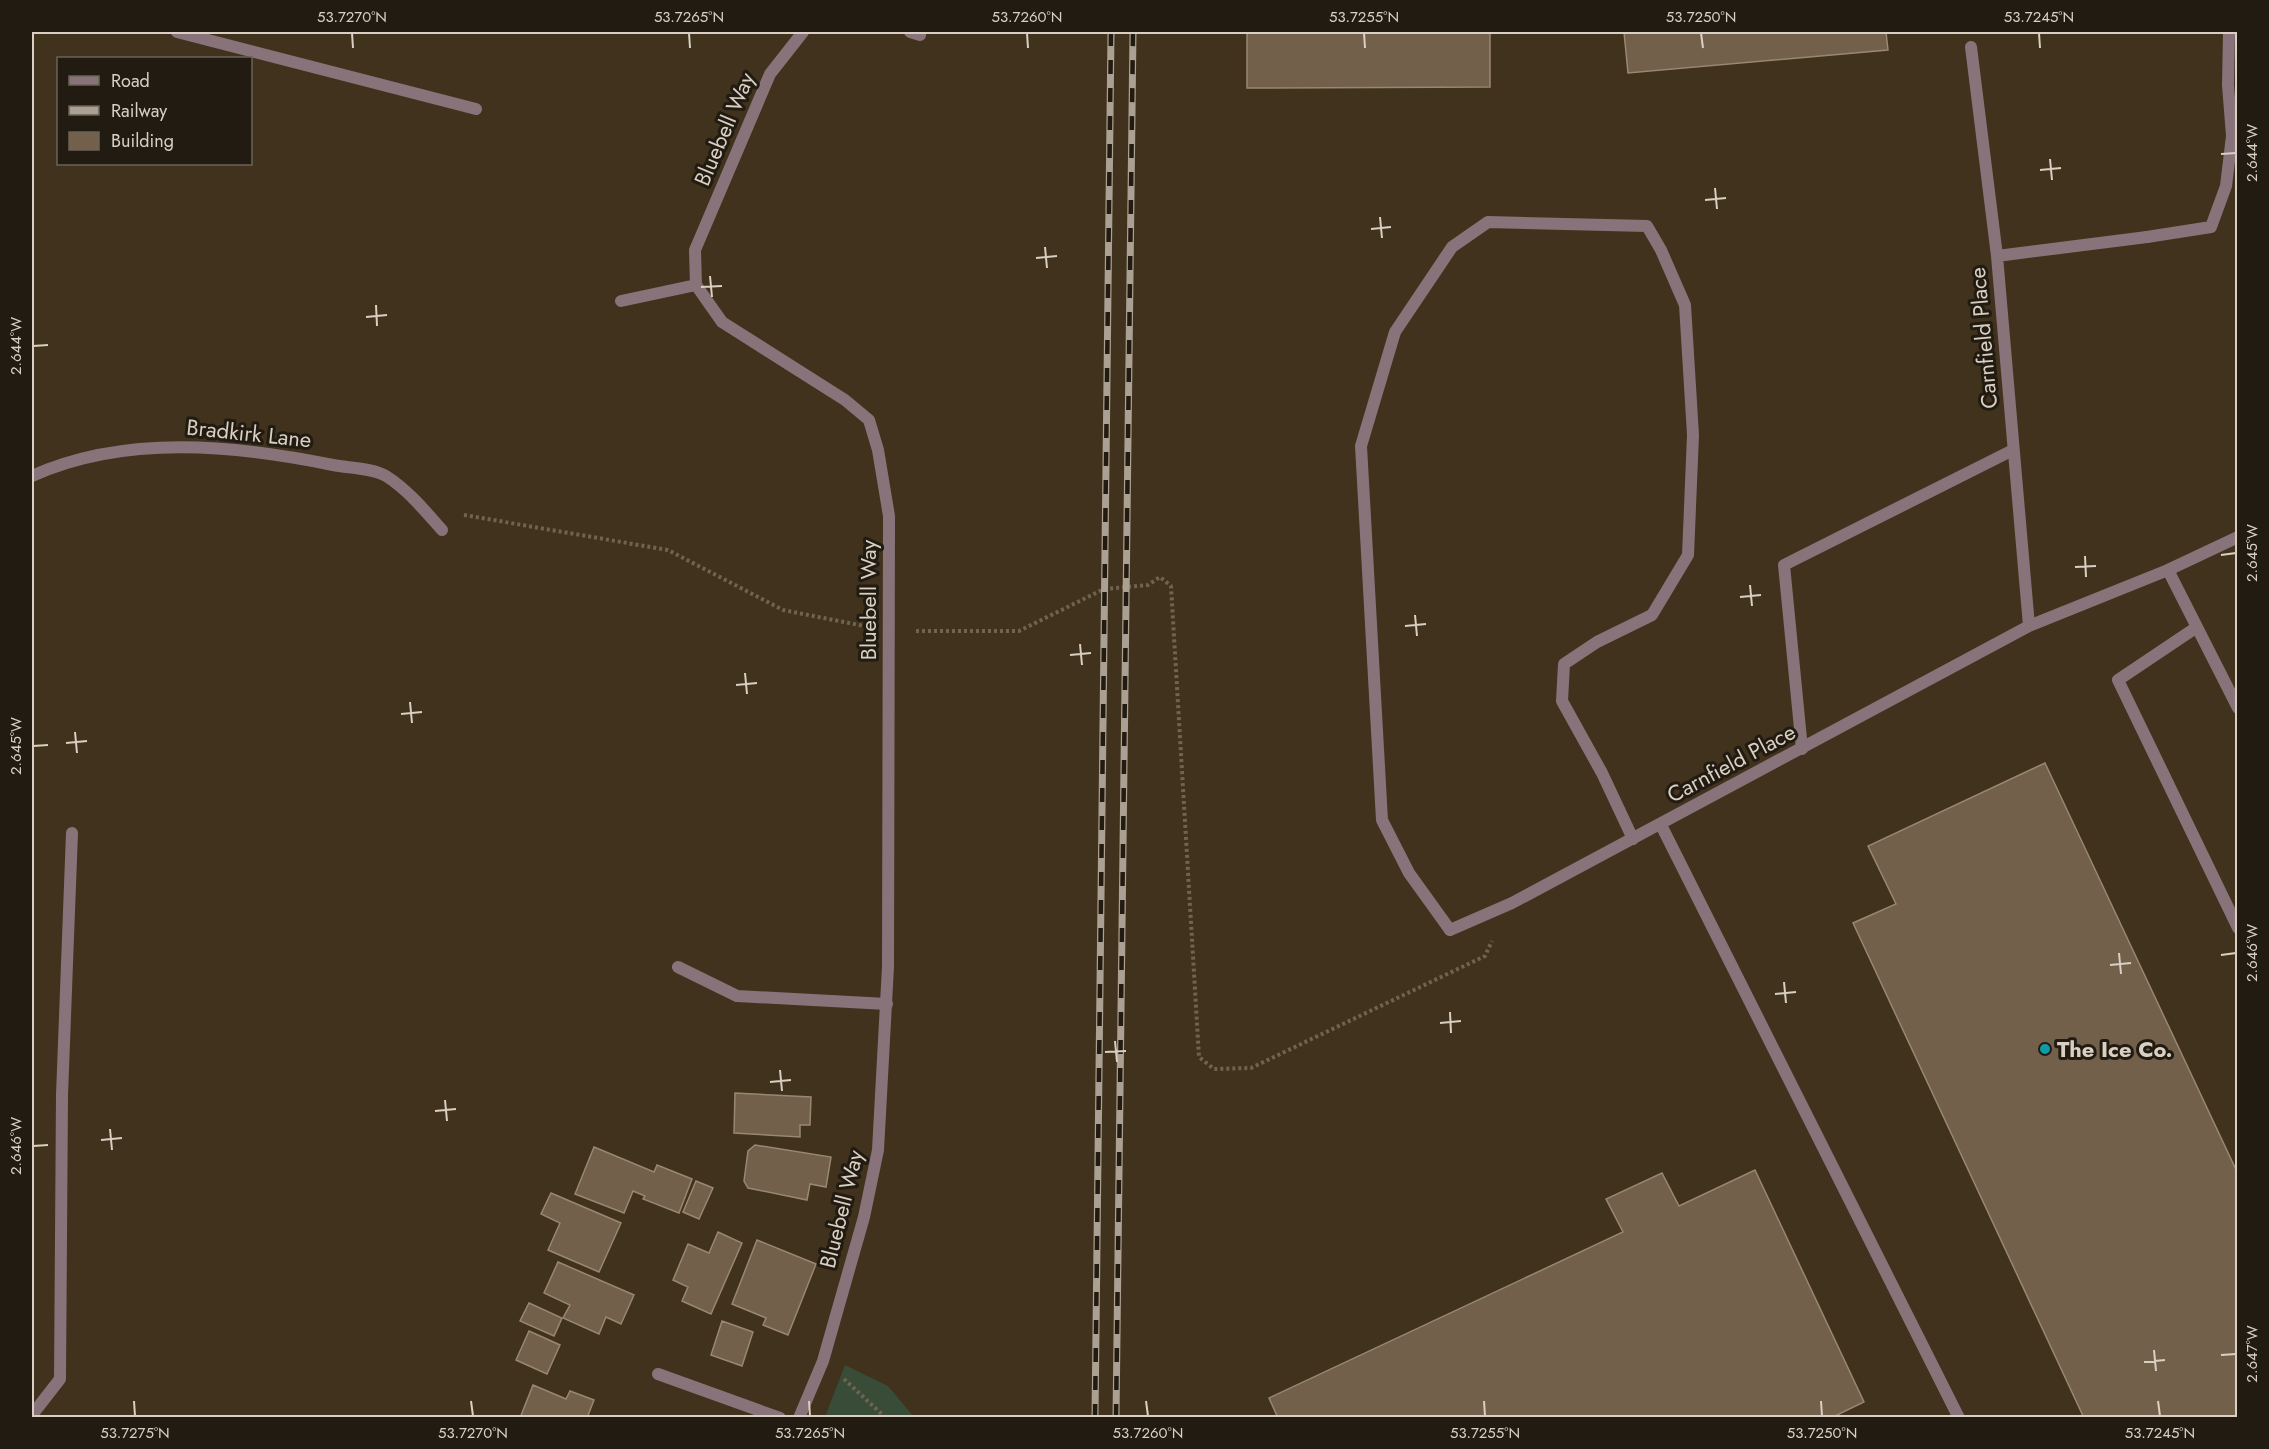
<svg xmlns="http://www.w3.org/2000/svg" width="2269" height="1449" font-family="Jost,sans-serif">
	<style>
		.green { fill: #394c37 }
		.building { fill: #72604b; stroke: #998771; stroke-width: 1.5 }
		.lines { fill: none; stroke-linecap: round; stroke-linejoin: round }
		.path { stroke: #706451; stroke-width: 4; stroke-dasharray: 3 3; stroke-linecap: butt }
		.lane { stroke: #88737a; stroke-width: 12 }
		.street { stroke: #88737a; stroke-width: 12 }
		.rail-casing { stroke: #aba091; stroke-width: 7 }
		.rail { stroke: #211b12; stroke-width: 4.5; stroke-dasharray: 14; stroke-linecap: butt }
		.ticks { fill: none; stroke: #d9d0c3; stroke-width: 2 }
		.culture-dot { fill: #0f9aa8; stroke: #211b12; stroke-width: 2 }
		.labels { text-anchor: middle; dominant-baseline: central; stroke-width: 6; stroke-linejoin: round; paint-order: stroke }
		.street-label { font-size: 22px; fill: #d9d0c3; stroke: #211b12 }
		.poi-label { font-size: 22px; font-weight: bold; fill: #d9d0c3; stroke: #211b12; text-anchor: start }
		.neatline { fill: none; stroke: #d9d0c3; stroke-width: 2 }
		.ticks-label { font-size: 15px; text-anchor: middle; fill: #d9d0c3 }
	</style>
	<rect width="100%" height="100%" fill="#40321d"/>
	<!-- green -->
	<path class="green" d="M845 1365 888 1386 914 1417H825Z"/>
	<!-- building -->
	<path class="building" d="M1247 32H1490V87L1247 88Z
		M1624 32H1886L1888 50 1628 73Z
		M2045 763 2238 1174V1418H2084L1853 923 1896 904 1868 846Z
		M735 1093 811 1097 810 1125H800V1137L734 1133Z
		M755 1145 831 1157 826 1187 810 1184 807 1200 748 1188 744 1181 748 1151Z
		M594 1147 654 1172 657 1165 692 1179 679 1213 643 1199 645 1196 633 1191 624 1213 575 1194Z
		M1755 1170 1864 1402 1831 1418H1278L1269 1398 1623 1232 1606 1199 1662 1173 1679 1206Z
		M696 1181 713 1188 699 1219 683 1212Z
		M551 1193 621 1223 599 1272 548 1250 560 1223 541 1214Z
		M718 1232 742 1243 711 1314 682 1301 688 1287 673 1280 688 1244 709 1253Z
		M757 1240 816 1264 788 1335 763 1325 766 1318 732 1304Z
		M558 1262 634 1295 621 1324 606 1317 599 1334 563 1318 570 1305 544 1293Z
		M529 1303 562 1318 554 1336 520 1321Z
		M722 1321 753 1332 742 1366 711 1355Z
		M529 1331 560 1345 547 1374 516 1360Z
		M533 1385 566 1399 570 1391 594 1400 587 1418H520Z"/>
	<g class="lines">
		<!-- path -->
		<path class="path" d="M464 515 668 550 783 610 864 626
			M916 631H1019L1104 589 1148 585 1160 577 1171 586 1199 1057 1214 1069 1251 1068 1485 956 1492 941
			M844 1379 886 1418"/>
		<!-- lane -->
		<path class="lane" d="M2147 237 2211 227 2226 186 2232 136 2228 85 2229 32
			M2168 570 2238 708
			M2197 627 2118 680 2238 928
			M1802 749 1784 565 2013 450
			M1661 825 1959 1418
			M1450 930 1409 873 1382 820 1361 446 1395 332 1452 247 1488 222 1647 226 1661 250 1685 305 1693 435 1688 555 1652 615 1597 642 1564 664 1562 701 1602 773 1633 839"/>
		<!-- street -->
		<path class="street" d="M177 32 476 109
			M910 32 920 35
			M1971 47 1997 256 2029 626
			M1997 256 2147 237
			M621 301 696 285
			M32 476C125 434 235 445 333 465 348 468 373 468 386 476 407 489 426 512 442 530
			M1450 930 1512 903 2029 626 2168 570 2238 537
			M678 967 737 996 887 1004
			M658 1374 780 1418
			M32 1415 60 1379 62 1095 72 833
			M799 1418 823 1361 864 1217 878 1150 888 967 889 516 878 450 869 420 845 400 722 322 696 285 695 250 770 74 803 32"/>
		<!-- rail casing -->
		<g class="rail-casing">
			<path id="rail" d="M1095 1418 1111 32
				M1116 1418 1133 32"/>
		</g>
		<!-- rail -->
		<use href="#rail" class="rail"/>
	</g>
	<!-- ticks -->
	<path class="ticks" d="M352 33 353 48M689 33 690 48M1027 33 1028 48M1364 33 1365 48M1701 33 1703 48M2039 33 2040 48M2221 154 2236 153M2050 159 2052 180M2040 170 2061 168M1715 188 1717 209M1705 200 1726 198M1380 217 1382 238M1371 229 1391 227M1045 247 1047 268M1036 258 1057 256M710 276 712 297M701 287 722 286M376 305 377 326M366 317 387 315M33 346 48 345M2221 555 2236 553M2085 556 2086 577M2075 567 2096 566M1750 585 1752 606M1740 597 1761 595M1415 615 1417 636M1405 626 1426 624M1080 644 1082 665M1070 655 1091 653M745 673 747 694M736 685 757 683M410 702 412 723M401 714 422 712M75 732 77 753M66 743 87 741M33 746 48 745M2119 953 2121 974M2221 955 2236 953M2110 965 2131 963M1784 982 1786 1003M1775 994 1796 992M1450 1012 1451 1033M1440 1023 1461 1021M1115 1041 1117 1062M1105 1052 1126 1051M780 1070 782 1091M770 1082 791 1080M445 1100 447 1121M435 1111 456 1109M110 1129 112 1150M101 1140 122 1138M33 1146 48 1145M2154 1350 2156 1371M2221 1355 2236 1354M2144 1362 2165 1360M134 1401 135 1416M471 1401 473 1416M809 1401 810 1416M1146 1401 1148 1416M1484 1401 1485 1416M1821 1401 1822 1416M2158 1401 2160 1416"/>
	<!-- markers -->
	<circle class="culture-dot" cx="2045" cy="1049" r="6"/>
	<g class="labels">
		<!-- street labels -->
		<g class="street-label">
			<text transform="translate(724 129) rotate(-67)">Bluebell Way</text>
			<text transform="translate(1983 338) rotate(-95)">Carnfield Place</text>
			<text transform="translate(249 433) rotate(6)">Bradkirk Lane</text>
			<text transform="translate(868 600) rotate(-90)">Bluebell Way</text>
			<text transform="translate(1731 763) rotate(-28)">Carnfield Place</text>
			<text transform="translate(841 1209) rotate(-76)">Bluebell Way</text>
		</g>
		<!-- poi labels -->
		<g class="poi-label">
			<text x="2057" y="1049">The Ice Co.</text>
		</g>
	</g>
	<!-- border -->
	<rect width="2269" height="1449" fill="none" stroke="#211b12" stroke-width="66"/>
	<!-- legend -->
	<rect x="57" y="57" width="195" height="108" fill="#211b12" stroke="#6b6359" stroke-width="1.5"/>
	<rect x="69" y="76" width="30" height="9" fill="#88737a" stroke="#6b6359" stroke-width="1.5"/>
	<text x="111" y="87" font-size="18" fill="#d9d0c3">Road</text>
	<rect x="69" y="106" width="30" height="9" fill="#aba091" stroke="#6b6359" stroke-width="1.5"/>
	<text x="111" y="117" font-size="18" fill="#d9d0c3">Railway</text>
	<rect x="69" y="132" width="30" height="18" fill="#72604b" stroke="#6b6359" stroke-width="1.5"/>
	<text x="111" y="147" font-size="18" fill="#d9d0c3">Building</text>
	<rect x="33" y="33" width="2203" height="1383" class="neatline"/>
	<g class="ticks-label">
		<text x="352" y="22">53.7270°N</text>
		<text x="689" y="22">53.7265°N</text>
		<text x="1027" y="22">53.7260°N</text>
		<text x="1364" y="22">53.7255°N</text>
		<text x="1701" y="22">53.7250°N</text>
		<text x="2039" y="22">53.7245°N</text>
		<text transform="translate(2252 153) rotate(-90)" y="5">2.644°W</text>
		<text transform="translate(16 346) rotate(-90)" y="5">2.644°W</text>
		<text transform="translate(2252 553) rotate(-90)" y="5">2.645°W</text>
		<text transform="translate(16 746) rotate(-90)" y="5">2.645°W</text>
		<text transform="translate(2252 953) rotate(-90)" y="5">2.646°W</text>
		<text transform="translate(16 1146) rotate(-90)" y="5">2.646°W</text>
		<text transform="translate(2252 1354) rotate(-90)" y="5">2.647°W</text>
		<text x="135" y="1438">53.7275°N</text>
		<text x="473" y="1438">53.7270°N</text>
		<text x="810" y="1438">53.7265°N</text>
		<text x="1148" y="1438">53.7260°N</text>
		<text x="1485" y="1438">53.7255°N</text>
		<text x="1822" y="1438">53.7250°N</text>
		<text x="2160" y="1438">53.7245°N</text>
	</g>
</svg>
